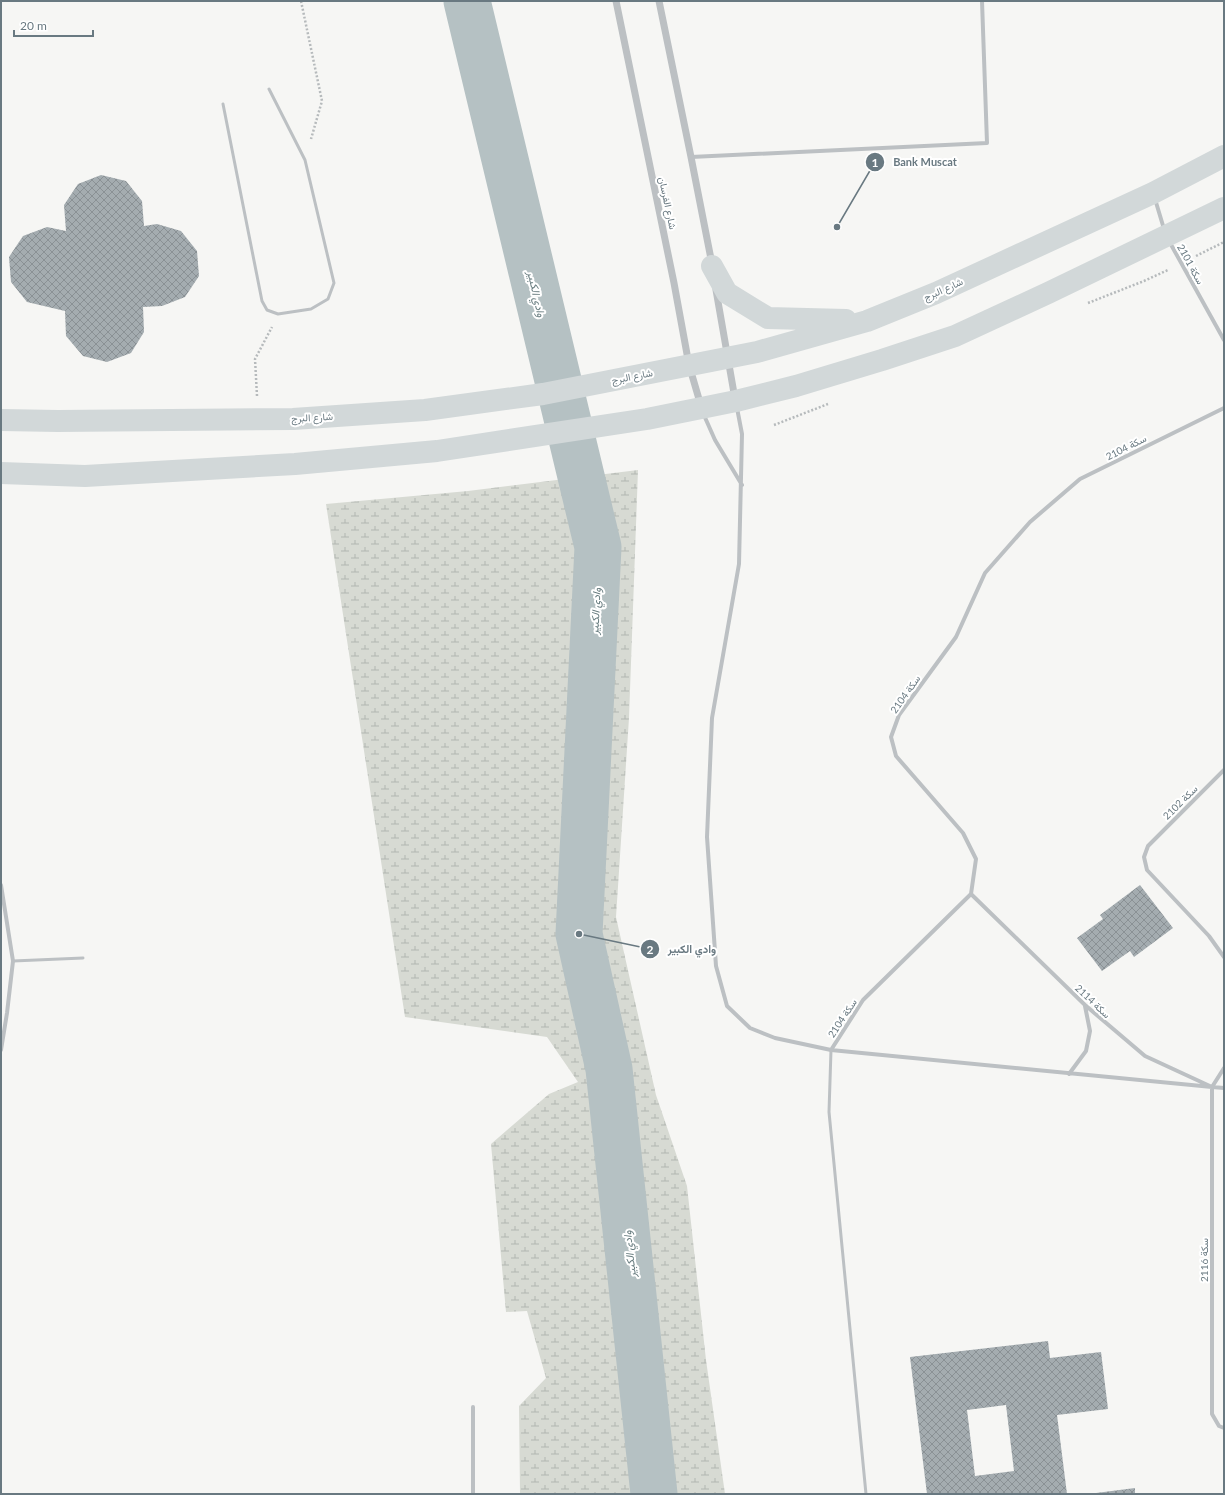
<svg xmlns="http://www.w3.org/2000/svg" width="1225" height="1495" font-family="Lato,Vazirmatn,sans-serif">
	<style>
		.wetland { fill: url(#wetland-marsh) }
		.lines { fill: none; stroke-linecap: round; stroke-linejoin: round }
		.river { stroke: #b5c1c3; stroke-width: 47 }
		.building { fill: url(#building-cross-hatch); fill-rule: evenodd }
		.path { stroke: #b6babc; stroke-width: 2.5; stroke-dasharray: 2 2; stroke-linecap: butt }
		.service { stroke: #bcc0c3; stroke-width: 3 }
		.minor { stroke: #bcc0c3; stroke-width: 4 }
		.tertiary { stroke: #bcc0c3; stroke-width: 7 }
		.secondary { stroke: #d2d8d9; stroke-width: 22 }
		.labels { text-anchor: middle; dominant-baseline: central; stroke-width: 4; stroke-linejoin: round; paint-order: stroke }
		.street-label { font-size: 10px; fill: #697981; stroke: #fff }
		.water-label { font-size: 11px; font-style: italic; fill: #657a7d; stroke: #fff }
		.leader { fill: none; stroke: #697981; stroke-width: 1.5 }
		.callout-dot { fill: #697981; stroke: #fff; stroke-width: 1.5 }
		.mark-label { font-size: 12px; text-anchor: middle; font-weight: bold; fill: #fff }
		.callout-label { font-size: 11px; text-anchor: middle; font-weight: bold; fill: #697981; stroke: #fff; stroke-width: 4; stroke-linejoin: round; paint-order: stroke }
	</style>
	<defs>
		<pattern id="wetland-marsh" width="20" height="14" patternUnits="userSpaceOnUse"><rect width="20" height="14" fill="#d7dad3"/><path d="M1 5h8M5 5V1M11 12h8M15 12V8" fill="none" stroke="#b2b6b1"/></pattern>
		<pattern id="building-cross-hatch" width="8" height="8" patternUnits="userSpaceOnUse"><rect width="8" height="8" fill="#a4acb0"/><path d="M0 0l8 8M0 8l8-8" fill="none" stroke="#8a9195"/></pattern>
	</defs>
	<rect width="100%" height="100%" fill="#f6f6f4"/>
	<!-- wetland -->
	<path class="wetland" d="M638 470 629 718 616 917 656 1095 687 1186 706 1360 725 1494H520L519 1406 546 1378 527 1311 506 1312 491 1144 549 1094 578 1082 547 1037 405 1017 326 504 468 491Z"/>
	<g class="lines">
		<!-- river -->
		<path class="river" d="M467 1 598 547 579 934 609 1069 654 1494"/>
	</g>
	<!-- building -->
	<path class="building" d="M101 175 126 181 142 201 144 226 157 224 181 231 197 251 199 276 185 297 162 306 143 307 144 332 131 353 107 362 83 356 66 336 65 311 27 302 11 282 9 257 23 236 47 227 66 231 64 205 78 184Z
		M1140 885 1173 928 1134 957 1130 951 1102 971 1077 938 1103 919 1100 915Z
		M1048 1341 1050 1358 1101 1352 1108 1409 1057 1415 1067 1494H927L910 1357ZM1006 1405 1014 1471 975 1476 967 1410Z
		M1135 1488V1494H1096V1493Z"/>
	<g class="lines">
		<!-- path -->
		<path class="path" d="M301 1 322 101 311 139
			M1196 256 1224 242
			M1088 303 1144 281 1168 270
			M257 396 255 359 272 327
			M774 425 828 404"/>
		<!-- service -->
		<path class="service" d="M223 104 262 301 267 310 278 314 311 309 328 299 334 283 305 160 269 89
			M13 961 83 958
			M831 1050 829 1112 866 1494"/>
		<!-- minor -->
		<path class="minor" d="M691 157 987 143 982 1
			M1155 199 1164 229
			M1169 241 1224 340
			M737 408 742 434 739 564 712 718 707 837 716 966 727 1006 750 1028 775 1038 831 1050 1212 1087
			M703 413 715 440 742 485
			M1224 770 1148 846 1144 857 1147 870 1209 936 1224 957
			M1 885 13 961 7 1013 1 1050
			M971 894 1085 1005 1145 1056 1212 1087 1224 1088
			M831 1050 863 1000 971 894 976 859 963 833 896 756 891 737 899 715 956 637 985 573 1030 522 1080 479 1224 408
			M1069 1074 1086 1051 1090 1031 1085 1006
			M1212 1087V1414L1219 1426 1224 1428
			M1212 1087 1224 1068
			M473 1494V1407"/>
		<!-- tertiary -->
		<path class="tertiary" d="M616 1 674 283 689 365 701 406
			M659 1 691 157 712 264
			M716 290 735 399"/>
		<!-- secondary -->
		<path class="secondary" d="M712 266 727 293 768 318 846 320
			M1 420 58 421 293 419 425 410 543 394 757 352 867 321 936 293 1153 193 1224 156
			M1 473 85 476 295 464 437 451 647 419 736 401 796 386 882 360 955 336 1048 293 1224 208"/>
	</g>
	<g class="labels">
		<!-- street labels -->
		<g class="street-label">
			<text transform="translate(668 203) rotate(78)">شارع الفرسان</text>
			<text transform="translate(1191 264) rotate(61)">سكة 2101</text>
			<text transform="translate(943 289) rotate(-24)">شارع البرج</text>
			<text transform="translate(632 376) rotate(-11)">شارع البرج</text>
			<text transform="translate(312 417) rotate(-3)">شارع البرج</text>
			<text transform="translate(1126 447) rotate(-27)">سكة 2104</text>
			<text transform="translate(905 694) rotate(-55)">سكة 2104</text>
			<text transform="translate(1180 802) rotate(-45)">سكة 2102</text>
			<text transform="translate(1093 1001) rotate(43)">سكة 2114</text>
			<text transform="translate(842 1018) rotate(-57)">سكة 2104</text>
			<text transform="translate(1204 1260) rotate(-90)">سكة 2116</text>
		</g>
		<!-- water labels -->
		<g class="water-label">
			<text transform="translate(537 294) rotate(77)">وادي الكبير</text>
			<text transform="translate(595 611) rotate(-87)">وادي الكبير</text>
			<text transform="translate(629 1254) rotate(-96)">وادي الكبير</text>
		</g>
	</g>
	<!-- callouts -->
	<path class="leader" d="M837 227L875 162M579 934L650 949"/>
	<g class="callout-dot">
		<circle cx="837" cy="227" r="4"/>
		<circle cx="579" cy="934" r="4"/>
		<circle cx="875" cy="162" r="10"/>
		<circle cx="650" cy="949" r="10"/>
	</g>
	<g class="mark-label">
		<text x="875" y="167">1</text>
		<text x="650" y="954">2</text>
	</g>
	<g class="callout-label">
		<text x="925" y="166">Bank Muscat</text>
		<text x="692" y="953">وادي الكبير</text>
	</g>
	<!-- border -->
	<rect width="1225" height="1495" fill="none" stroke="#697981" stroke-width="4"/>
	<!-- scale -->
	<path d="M14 30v6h79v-6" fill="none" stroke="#697981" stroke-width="2"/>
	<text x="20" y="30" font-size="12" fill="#697981" stroke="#ffffff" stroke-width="3" paint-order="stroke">20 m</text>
</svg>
